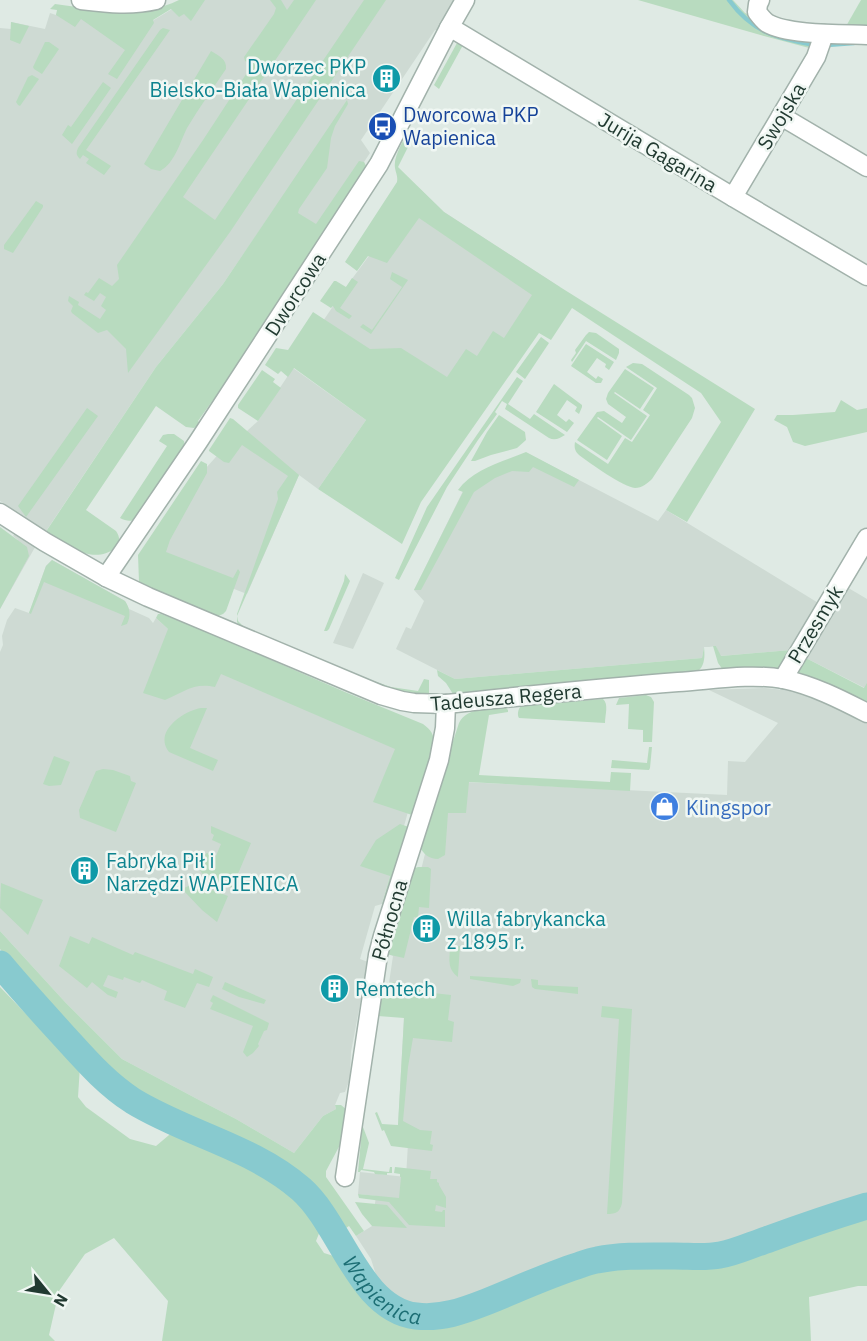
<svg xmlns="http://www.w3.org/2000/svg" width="867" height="1341" font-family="'IBM Plex Sans',sans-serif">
	<rect width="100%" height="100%" fill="#dfeae4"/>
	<!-- built -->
	<g fill="#cedad3">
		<polygon points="187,0 456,0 438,31 435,30 361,140 370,153 364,162 367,168 322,237 276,206 223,284 156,367 34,549 0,609 0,569 18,540 13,536 26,517 0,501 0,28 11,29 11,22 45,29 50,13 56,15 58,10 144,26"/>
		<polygon points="419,188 444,212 560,287 478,408 319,327 346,287"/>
		<polygon points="293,368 366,420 318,489 299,475 247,594 154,558 206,468 240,430 247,431 258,421"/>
		<polygon points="527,453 658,521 666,510 820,604 791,650 720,656 716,646 709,647 704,647 702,658 455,679 396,649 406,627 411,629 424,601 414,590 467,483"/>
		<polygon points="52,560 125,601 129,609 149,618 153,623 156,618 168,629 428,741 382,904 375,906 360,959 368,962 351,1052 350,1079 345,1092 340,1093 335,1105 336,1109 323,1116 294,1153 236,1119 201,1101 122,1059 65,1002 0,931 0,652 3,645 2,636 7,620 15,608 29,613 46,566"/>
		<polygon points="363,573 384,583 353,649 333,643"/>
		<polygon points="845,586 867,599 867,689 802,656"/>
		<polygon points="765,688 784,690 800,693 819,700 867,724 867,1199 822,1214 722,1251 704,1253 633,1251 593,1257 559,1267 469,1305 452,1310 432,1312 405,1308 394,1302 374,1286 376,1275 371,1259 356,1236 372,1226 376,1196 358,1194 360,1172 406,1177 409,1127 398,1125 404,1018 389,983 393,956 389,954 421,870 443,781 727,795 728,761 745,762 778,723 709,690"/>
	</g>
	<!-- green -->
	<g fill="#b8dbbf">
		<path d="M179,0h26l-14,21 -7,-7 -5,3 -8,-8 -18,11 1,3 -37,56 -9,-5 17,-24 -44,-31 -6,8 -19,-12 1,-5 -7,-1 5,-5 65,9c21,0 40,-4 59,-13z"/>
		<polygon points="270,0 281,0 287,10 294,0 316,0 183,197 215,220 364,0 386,0 230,232 128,373 126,349 107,330 98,333 72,313 71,311 73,306 68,301 69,296 79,302 78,305 100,319 106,310 101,306 106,297 100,293 94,301 84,295 86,292 88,293 99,278 112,286 119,279 117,265 203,140 252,65 245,61 244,57 274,14 276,8"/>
		<polygon points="638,0 733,0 745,13 814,40 813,49 764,36"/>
		<polygon points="861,0 867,0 867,31 845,28"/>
		<polygon points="11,22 29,26 20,44 10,40"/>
		<path d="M163,28l7,2 -84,120 25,16 -7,9 -18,-12 3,-4 -6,-4 -3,4c-4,-4 -4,-6 -2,-11l82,-118z"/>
		<polygon points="45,42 49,42 59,49 42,74 34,69 33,67"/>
		<polygon points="457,43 463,45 439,89 434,85"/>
		<path d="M211,51c8,5 16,8 15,18 -13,19 -27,39 -39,59 -7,14 -12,35 -27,43l-9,-2 -7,-5z"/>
		<polygon points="32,75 39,79 20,106 18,105 16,102 28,77"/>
		<polygon points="103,82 111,88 72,144 62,135 68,125 71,127"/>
		<path d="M347,100l1,4 -13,22 -4,12 -4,30 -28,41 -1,4 18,11 43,-63 5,1 3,6 -148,230 -6,2 -15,21 3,3 -7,4 -8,-1 -30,-21 -70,104 30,21c4,6 5,12 -1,17 -22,18 -50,-4 -70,-15l111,-166 67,-83z"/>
		<path d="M409,130l6,3 -17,34 46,45 116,75 195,122 -68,113 -21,-12 55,-88 -20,-29 -129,-85 -21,32 -12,-7 -118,169 -19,42 -84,-55 48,-69 -72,-52 -6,9 -7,-6 -3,3 -13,-9 11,-17 12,2 25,-38 57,37 31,-1 46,29 19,-28 11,7 16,-25 11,7 28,-43 -113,-77 -32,45 -19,-7 -11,15 -12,-9 52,-80c1,-6 -1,-8 -2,-14 -2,-12 9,-28 14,-38z"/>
		<polygon points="36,201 43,205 43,207 13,253 4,249 4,245"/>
		<polygon points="392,272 408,280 371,334 360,327 363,324 372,330 402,287 390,279"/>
		<polygon points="352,278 358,282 340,308 352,316 349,319 336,311 333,306 331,308 320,301 334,281 336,281 346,287"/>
		<polygon points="589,332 596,333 619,349 619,353 616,360 586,341 572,362 571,360 576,353 575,350 586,335"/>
		<polygon points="541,337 549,343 525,379 516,372"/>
		<polygon points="586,344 614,362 609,370 605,367 606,364 597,358 587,372 596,379 598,376 603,379 601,383 596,383 571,366"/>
		<path d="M633,363l9,1 47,31 3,3 3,10 -3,10 -40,61c-4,4 -10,9 -17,9 -12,-1 -45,-25 -56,-33 -4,-4 -5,-7 -4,-13l33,22 17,-26 7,4 18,-27 -7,-5 14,-22 -31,-21z"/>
		<polygon points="625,369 654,388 640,409 615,392 614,393 647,416 631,440 598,417 597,418 622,436 607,460 577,440 597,412 604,411 622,423 626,417 608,404 606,399 608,393"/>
		<polygon points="262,370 275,379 273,382 281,388 258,421 238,408 238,405"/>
		<path d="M517,377l6,4 -15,23 22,15 4,-5 31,21c-5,3 -10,6 -16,3l-44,-29 2,-5 -5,-3 -7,11 2,2 -19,26 -31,47 -48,93 -4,-2 32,-71z"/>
		<polygon points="554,384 582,405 582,407 579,414 575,411 577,407 567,400 557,415 566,422 569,419 574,423 567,432 536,412"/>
		<polygon points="841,400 857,410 867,408 867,432 805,446 793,442 787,427 774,420 777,415 793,415 835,412"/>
		<polygon points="87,408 98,416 26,517 18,506"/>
		<polygon points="499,415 525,432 526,440 517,448 491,455 475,461 471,461 487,432"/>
		<polygon points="230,418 233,419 299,475 237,616 238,621 243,626 240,627 237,622 237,614 278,499 277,492 288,476 242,445 229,463 224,462 209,451 209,450"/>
		<path d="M168,434h6l10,7 1,7 -48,71c-7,3 -11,2 -17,-1l47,-72 -8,-5 4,-6z"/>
		<path d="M526,452l53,28 -5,7 -41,-20 -4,5 -17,-1 -17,7 -21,14 -53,98h-7l49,-98 -5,-2c15,-21 44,-28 68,-38z"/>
		<polygon points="201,461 207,464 207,473 170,540 166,552 233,578 238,569 240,572 226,611 223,614 218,616 141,585 139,582 138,555"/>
		<polygon points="0,527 27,547 29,556 0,609"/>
		<path d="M52,560l73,41c5,7 6,15 2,23l-6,2 4,-10 -81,-34 -13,32 -2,-1 17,-47z"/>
		<polygon points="345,574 350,581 329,629 327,631 324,631 344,581"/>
		<path d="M158,614h3l34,13 150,65 78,32c22,16 2,25 7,43l-15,49 -42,-14 22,-53 -174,-75 -6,13c-21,-5 -31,5 -50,13l-22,-7 25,-64 -12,-11z"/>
		<polygon points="713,646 716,646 721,656 791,650 781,667 776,670 723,670 718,663"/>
		<path d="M704,647c1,10 1,21 -9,26l-242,21 -7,-11 -8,-7 -1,-6 18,9 247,-21z"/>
		<polygon points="802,656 864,688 867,683 867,705 800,675 796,672"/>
		<path d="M368,679l23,8 27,4 6,-12 5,1v15c-21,-1 -39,-6 -58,-12z"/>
		<polygon points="646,695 651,697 654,702 652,742 643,742 643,730 628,729 629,704 616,705 619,698"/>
		<path d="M603,699c6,5 2,16 2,24l-86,-5c-2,-3 -1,-9 2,-12z"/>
		<path d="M505,707l3,3v2l-19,3 -10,60 131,7 1,-10 20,1 -1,18 -161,-9 -3,31h-18l-3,42 -7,4c-9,0 -15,-5 -19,-14l40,-122c8,-16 31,-14 46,-16z"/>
		<path d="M201,708h6l-17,40 28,12 -5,11 -44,-19c-16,-20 14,-41 32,-44z"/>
		<polygon points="649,747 652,747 650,768 649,770 611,768 612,760 647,763"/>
		<polygon points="54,756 70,762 61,785 49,786 43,784"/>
		<polygon points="103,769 113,770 130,776 131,781 136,783 116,832 80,818 79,810 96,771"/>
		<polygon points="400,824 409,827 384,903 382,904 390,876 360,866 376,840"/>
		<path d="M211,826l40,17 -19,45 -28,-13c-7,-5 -4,-12 -2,-19l5,-3 9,3 5,-12 -9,-4 2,-5 -3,-2z"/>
		<polygon points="418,867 428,867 431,869 429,908 419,907 418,918 414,917 404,958 386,954 409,870"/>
		<polygon points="1,883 43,900 28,935 0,908"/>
		<polygon points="193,884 199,885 228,896 217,922 202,910 184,891 184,888"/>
		<polygon points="0,931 65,1002 122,1059 201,1101 236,1119 294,1153 323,1116 336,1109 335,1105 341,1105 347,1110 341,1143 326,1171 326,1177 364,1231 356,1236 349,1226 343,1230 308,1182 295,1172 161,1106 142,1100 127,1090 109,1075 90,1055 0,949"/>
		<polygon points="70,936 89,944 92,937 133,955 135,952 193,974 195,969 213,977 209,987 197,983 185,1008 164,1000 167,991 142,980 140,983 124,977 123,980 108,975 103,986 118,992 116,998 108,995 92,982 87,988 59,966"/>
		<path d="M460,946l-2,29v2c-10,-7 -9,-16 -8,-28z"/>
		<polygon points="470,976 521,979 520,983 513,986 470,979"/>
		<polygon points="531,979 538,980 538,985 578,987 578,994 535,989 532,987"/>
		<polygon points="225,982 266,1000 264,1004 239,997 222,989"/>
		<polygon points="391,982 404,984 403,989 397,989 396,998 410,999 411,990 406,990 406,984 433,987 433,993 451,995 448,1020 454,1022 452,1042 413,1038 408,1067 403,1121 420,1130 432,1131 430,1144 433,1145 432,1151 391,1146 384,1130 382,1131 375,1113 377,1112 382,1124 398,1125 404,1018 378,1016 380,987"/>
		<polygon points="0,987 29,1017 53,1034 80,1066 78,1097 86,1107 130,1139 156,1146 175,1130 221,1153 248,1162 278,1179 295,1194 317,1221 320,1231 316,1241 324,1253 340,1258 374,1302 391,1315 411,1322 429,1324 456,1319 560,1276 596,1264 640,1260 707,1262 725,1258 824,1223 867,1211 867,1286 858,1286 809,1297 811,1341 162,1341 168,1301 114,1238 85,1254 59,1291 49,1335 55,1341 0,1341"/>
		<polygon points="213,995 269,1023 267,1030 264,1031 258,1044 259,1046 253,1053 247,1057 243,1052 253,1026 210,1009 213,1003 210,1001"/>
		<path d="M602,1006l30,3 -10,194c-2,9 -6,11 -15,11l12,-195 -18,-2z"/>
		<polygon points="363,1127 369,1143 363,1169 389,1172 390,1167 392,1167 392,1173 387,1173 387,1175 375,1174 374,1172 361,1170 360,1172 358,1172 362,1129"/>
		<polygon points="395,1167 431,1171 430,1179 437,1179 437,1182 439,1183 439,1185 446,1197 446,1208 436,1205 435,1211 442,1212 443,1210 445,1210 445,1227 409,1225 389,1202 359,1198 358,1194 399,1198 401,1177 400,1177 400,1174 394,1173"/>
		<polygon points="355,1202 387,1205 407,1228 372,1226 362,1214"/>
	</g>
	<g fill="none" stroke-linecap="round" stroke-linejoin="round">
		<!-- stream -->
		<g stroke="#88cacf" stroke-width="4.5">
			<path d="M729,0c24,33 48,38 85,45"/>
			<polyline points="827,45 854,43"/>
		</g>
		<!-- river -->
		<path stroke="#88cacf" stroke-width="27" id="s1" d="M0,964c20,24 41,47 62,70 22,24 43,49 71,67 54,33 120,46 168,88 40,35 58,120 115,127 25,3 47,-5 70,-14 30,-12 60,-26 91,-36 6,-2 13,-5 20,-6 25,-5 51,-4 77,-4 16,0 31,2 46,-1 17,-3 33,-11 49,-16 33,-12 65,-23 98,-33"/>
		<defs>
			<g id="minor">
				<path d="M81,0c26,3 50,6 75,0"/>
				<path d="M760,0l-2,4 -1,8c3,4 6,8 10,11 20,12 75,11 100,12"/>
				<polyline points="449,28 458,32 733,197 867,276"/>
				<polyline points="781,116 867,167"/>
				<polyline points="733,197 816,57 824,34"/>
				<path d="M0,513l45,29 61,35 42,20 233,98 21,6 12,2 32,1c77,-8 154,-16 232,-22 33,-2 72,-9 105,-3 29,6 57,20 84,34"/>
				<polyline points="106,577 198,442 379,164 449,28 465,0"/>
				<polyline points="783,679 867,538"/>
				<polyline points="345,1177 378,955 383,936 439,760 445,728 446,704"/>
			</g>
		</defs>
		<!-- minor casing -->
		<use href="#minor" stroke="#a2b2ab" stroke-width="21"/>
		<!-- minor -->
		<use href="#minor" stroke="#fff" stroke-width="18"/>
	</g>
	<!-- icons -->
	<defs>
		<symbol id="building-disc" viewBox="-11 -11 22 22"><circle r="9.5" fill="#0f9aa8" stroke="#f0f7f3"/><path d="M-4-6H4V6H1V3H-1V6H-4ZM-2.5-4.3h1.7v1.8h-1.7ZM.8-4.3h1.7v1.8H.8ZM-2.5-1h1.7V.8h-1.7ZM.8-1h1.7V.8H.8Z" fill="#fff"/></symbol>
		<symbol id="bus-disc" viewBox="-11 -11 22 22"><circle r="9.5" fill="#1a4fb4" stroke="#f0f7f3"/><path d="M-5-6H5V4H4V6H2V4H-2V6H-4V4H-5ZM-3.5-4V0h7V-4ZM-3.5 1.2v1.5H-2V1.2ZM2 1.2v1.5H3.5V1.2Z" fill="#fff"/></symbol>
		<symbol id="shop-disc" viewBox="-11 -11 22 22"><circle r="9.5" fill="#3f7fe0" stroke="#f0f7f3"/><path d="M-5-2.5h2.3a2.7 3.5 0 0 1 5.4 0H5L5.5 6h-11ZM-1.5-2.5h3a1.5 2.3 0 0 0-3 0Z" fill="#fff"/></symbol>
	</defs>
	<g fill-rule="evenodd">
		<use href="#building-disc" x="370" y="62" width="33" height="33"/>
		<use href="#bus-disc" x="366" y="110" width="33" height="33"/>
		<use href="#shop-disc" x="648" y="790" width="33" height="33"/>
		<use href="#building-disc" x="68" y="854" width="33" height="33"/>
		<use href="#building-disc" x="410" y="912" width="33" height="33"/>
		<use href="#building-disc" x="318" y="972" width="33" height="33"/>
	</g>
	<g text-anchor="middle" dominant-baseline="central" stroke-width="5" stroke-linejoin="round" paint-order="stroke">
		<!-- culture labels -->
		<g font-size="20" fill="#0d838f" stroke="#f0f7f3" text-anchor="start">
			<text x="366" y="66" text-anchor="end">Dworzec PKP<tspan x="366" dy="23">Bielsko-Biała Wapienica</tspan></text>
			<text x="106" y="860">Fabryka Pił i<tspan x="106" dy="23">Narzędzi WAPIENICA</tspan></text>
			<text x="447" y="918">Willa fabrykancka<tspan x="447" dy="23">z 1895 r.</tspan></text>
			<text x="355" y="988">Remtech</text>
		</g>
		<!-- transit labels -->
		<g font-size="20" fill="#164399" stroke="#f0f7f3" text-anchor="start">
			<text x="403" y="114">Dworcowa PKP<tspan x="403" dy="23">Wapienica</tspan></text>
		</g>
		<!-- street labels -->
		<g font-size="20" fill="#213a31" stroke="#f0f7f3">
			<text transform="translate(781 116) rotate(-59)">Swojska</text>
			<text transform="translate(658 152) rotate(31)">Jurija Gagarina</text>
			<text transform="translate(295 294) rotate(-57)">Dworcowa</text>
			<text transform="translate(815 624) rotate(-59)">Przesmyk</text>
			<text transform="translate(506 697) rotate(-5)">Tadeusza Regera</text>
			<text transform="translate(389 920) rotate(-74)">Północna</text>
		</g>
		<!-- shop labels -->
		<g font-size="20" fill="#366cbe" stroke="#f0f7f3" text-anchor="start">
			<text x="686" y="807">Klingspor</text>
		</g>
		<!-- water labels -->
		<g font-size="21" font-style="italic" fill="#1c6e74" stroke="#f0f7f3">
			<text stroke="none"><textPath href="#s1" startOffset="514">Wapienica</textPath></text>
		</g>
	</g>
	<!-- north arrow -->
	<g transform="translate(48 1293) rotate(120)" stroke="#f0f7f3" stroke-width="4.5" paint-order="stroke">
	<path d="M0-4.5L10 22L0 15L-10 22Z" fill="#213a31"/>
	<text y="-9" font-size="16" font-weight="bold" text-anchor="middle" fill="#213a31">N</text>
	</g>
</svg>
